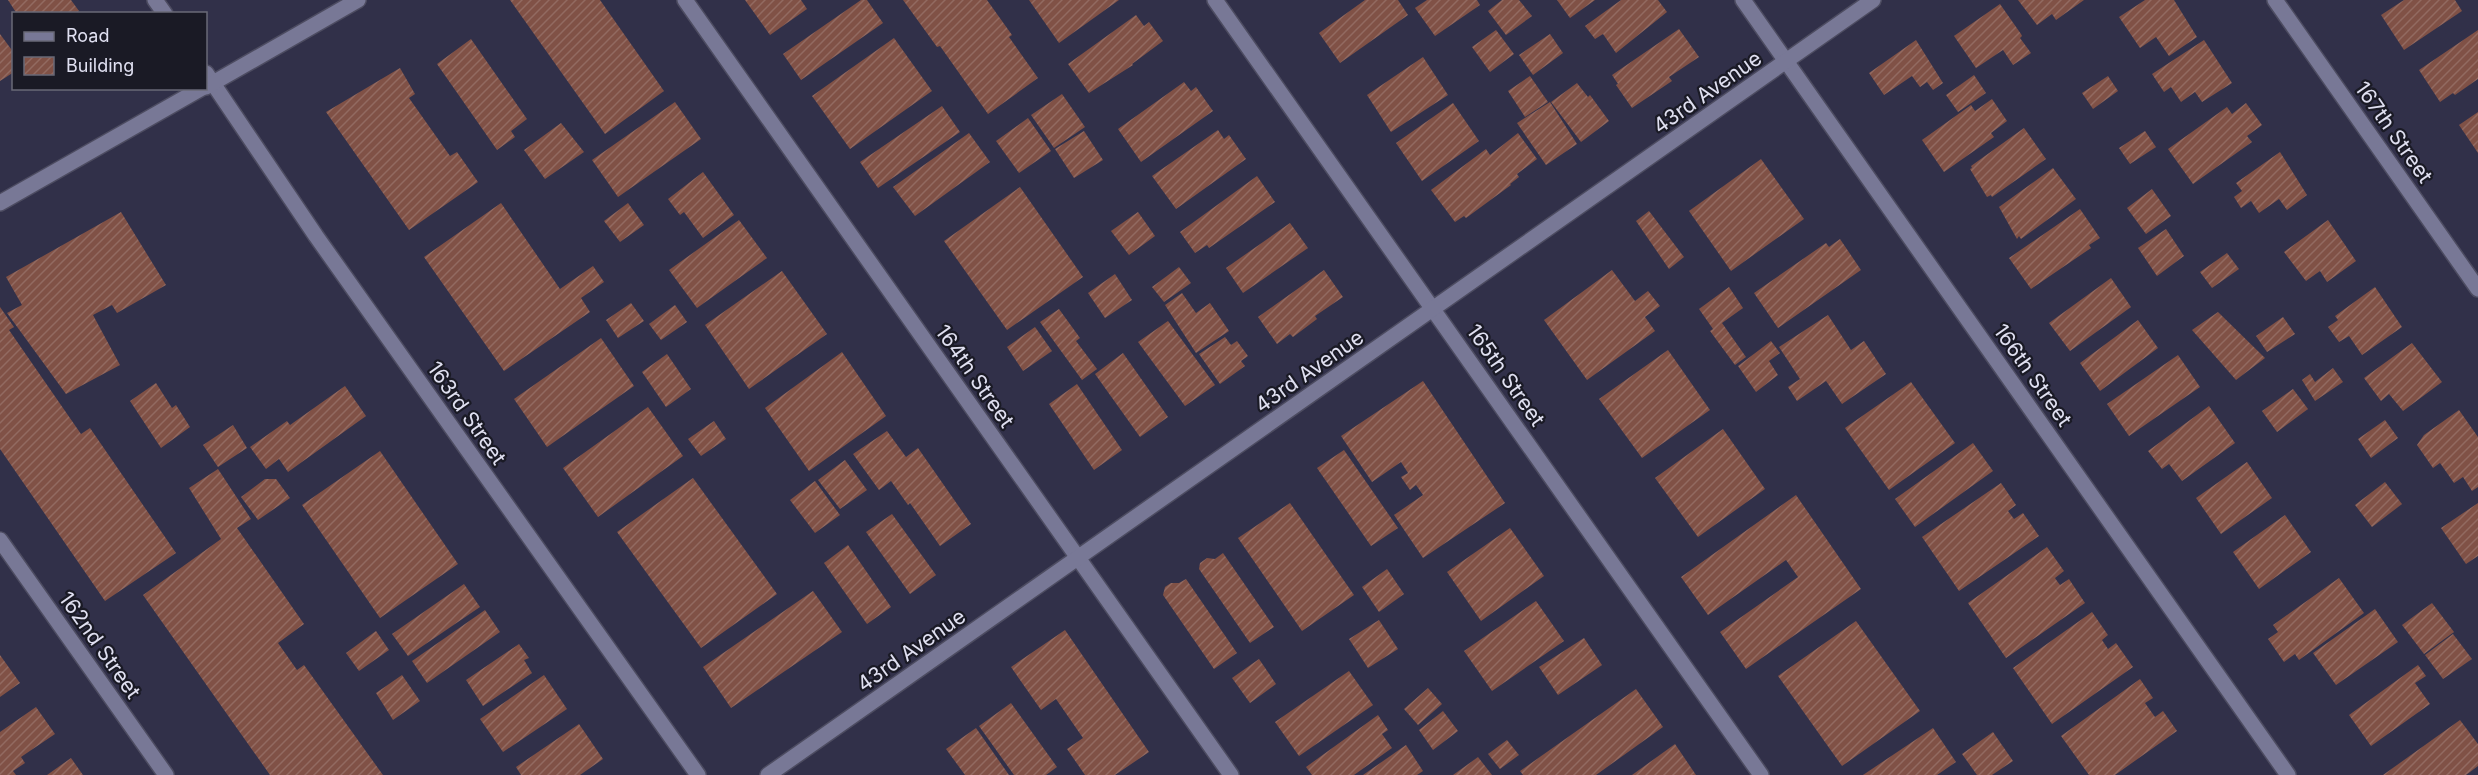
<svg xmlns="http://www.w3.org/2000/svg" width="2478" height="775" font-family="Inter,sans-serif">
	<defs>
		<pattern id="building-hatch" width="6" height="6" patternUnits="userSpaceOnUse" patternTransform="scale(1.5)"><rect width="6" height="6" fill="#805146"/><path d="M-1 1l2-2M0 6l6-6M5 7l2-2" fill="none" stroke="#926a61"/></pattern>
	</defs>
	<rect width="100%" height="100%" fill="#313049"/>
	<!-- building -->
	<g fill="url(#building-hatch)">
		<polygon points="8,0 71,0 79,11 75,14 17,14"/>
		<polygon points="510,0 600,0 664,91 605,134"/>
		<polygon points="745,0 801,0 807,9 770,35"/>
		<polygon points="861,0 867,0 883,23 801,80 783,54"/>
		<polygon points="903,0 987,0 1012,35 1009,37 1038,78 988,114 940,46 937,47"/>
		<polygon points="1029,0 1119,0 1059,43"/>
		<polygon points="1365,0 1398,0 1408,15 1340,63 1319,33"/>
		<polygon points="1427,0 1477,0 1480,5 1435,36 1415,8"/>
		<polygon points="1502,0 1519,0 1532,16 1506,35 1488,11"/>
		<polygon points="1557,0 1595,0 1570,18"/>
		<polygon points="1621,0 1658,0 1667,12 1616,53 1603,34 1595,39 1585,26"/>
		<polygon points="2018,0 2084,0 2056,20 2052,14 2037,25"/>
		<polygon points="2145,0 2174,0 2197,37 2169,56 2156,37 2140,48 2119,17"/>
		<polygon points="2404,0 2455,0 2462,11 2404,50 2381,15"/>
		<polygon points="2000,4 2021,34 2022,36 2020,38 2031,53 2013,65 2003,50 1976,68 1954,36"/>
		<polygon points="1136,15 1144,26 1149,22 1163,41 1132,64 1133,65 1089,93 1068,64"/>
		<polygon points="1679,29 1699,57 1669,77 1672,81 1632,108 1616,85 1618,84 1612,75"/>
		<polygon points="1496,30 1514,54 1490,72 1472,47"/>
		<polygon points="2478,30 2478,79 2455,95 2453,93 2440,102 2419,70"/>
		<polygon points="0,34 14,53 14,72 0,81"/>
		<polygon points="1550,34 1563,53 1533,75 1519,55"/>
		<polygon points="894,38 932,91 850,149 812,96"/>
		<polygon points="471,39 527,119 511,131 515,137 497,150 437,64"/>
		<polygon points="1916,40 1943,83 1933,90 1927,82 1920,87 1912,76 1884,95 1869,73"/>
		<polygon points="2204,40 2232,83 2202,102 2195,92 2181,102 2171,87 2164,92 2152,74"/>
		<polygon points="1423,57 1448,95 1391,132 1367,95"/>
		<polygon points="400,68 415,94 409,98 450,156 457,152 478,182 409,230 326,112"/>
		<polygon points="1974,75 1986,93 1958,112 1946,95"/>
		<polygon points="1530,76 1548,102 1525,117 1508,91"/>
		<polygon points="2108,76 2118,91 2093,109 2082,93"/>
		<polygon points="1184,82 1191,91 1196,87 1213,111 1141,162 1118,129"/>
		<polygon points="1577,83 1588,97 1590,95 1609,121 1581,142 1551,102"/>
		<polygon points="1062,94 1085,127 1054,148 1031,115"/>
		<polygon points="1992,99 2007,121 1991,133 1994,137 1944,172 1922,140 1971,105 1975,111"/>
		<polygon points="675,102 701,139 618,197 592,160"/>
		<polygon points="1550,102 1577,144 1546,165 1517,123"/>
		<polygon points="1453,103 1479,141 1422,181 1396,143"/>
		<polygon points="2246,103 2262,125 2247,136 2252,142 2193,184 2168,149 2227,107 2232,114"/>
		<polygon points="942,106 960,132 878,188 860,162"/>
		<polygon points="2478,112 2478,153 2459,125"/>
		<polygon points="1028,118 1051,151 1019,173 996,141"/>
		<polygon points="561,123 584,152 545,179 524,150"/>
		<polygon points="2024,128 2046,159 1992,197 1991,195 1987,197 1970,169 1972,168 1971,166"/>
		<polygon points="1218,130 1224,139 1229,135 1246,159 1176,209 1152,176"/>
		<polygon points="1084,131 1103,160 1074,178 1055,149"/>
		<polygon points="2145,131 2156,147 2130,164 2119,148"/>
		<polygon points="969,133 990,162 915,216 893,187"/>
		<polygon points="1518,133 1537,159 1517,174 1519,177 1510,184 1511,185 1466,218 1464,216 1455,222 1431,190 1486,149 1490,155"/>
		<polygon points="2280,152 2307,195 2287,210 2279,199 2259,213 2251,201 2241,208 2234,197 2242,191 2236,183"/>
		<polygon points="1761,159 1804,219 1731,271 1689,211"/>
		<polygon points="2053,168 2076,199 2021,239 2019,236 2017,239 1999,207"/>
		<polygon points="703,172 734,215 703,238 684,212 680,215 668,199"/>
		<polygon points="1257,176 1275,202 1209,248 1207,245 1195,253 1180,232"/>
		<polygon points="1020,187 1083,277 1007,330 944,241"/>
		<polygon points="2152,189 2171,216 2146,234 2127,208"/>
		<polygon points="501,203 560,289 593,266 604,282 581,298 590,312 504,371 424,257"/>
		<polygon points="628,203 644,225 620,242 604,221"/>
		<polygon points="2080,209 2100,238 2089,245 2091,248 2031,289 2009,258"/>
		<polygon points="1649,211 1684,257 1669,269 1636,221"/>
		<polygon points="121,212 166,285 117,313 112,305 93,315 120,365 66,394 7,313 22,305 6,277"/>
		<polygon points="1138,212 1155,236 1129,255 1111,231"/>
		<polygon points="739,220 767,258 697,308 669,270"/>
		<polygon points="2328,220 2356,261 2327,282 2320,271 2306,281 2284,252"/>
		<polygon points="1290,223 1308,248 1243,293 1226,268"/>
		<polygon points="2166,229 2184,256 2157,276 2138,248"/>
		<polygon points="1840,239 1861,270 1778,328 1754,293 1826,243 1829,247"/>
		<polygon points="2227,253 2239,269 2212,288 2200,272"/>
		<polygon points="1179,267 1191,283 1164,302 1152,287"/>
		<polygon points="1324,270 1343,297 1315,316 1317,319 1293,337 1290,334 1277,344 1258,317"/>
		<polygon points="1612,270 1635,301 1648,291 1660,306 1645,317 1655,331 1587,380 1544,320"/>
		<polygon points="782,271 827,334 749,389 705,325"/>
		<polygon points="1115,274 1132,300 1105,318 1088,293"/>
		<polygon points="2111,278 2131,307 2070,351 2049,323"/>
		<polygon points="1729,287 1743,308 1722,323 1746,357 1735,365 1710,331 1713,329 1699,309"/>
		<polygon points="2375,287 2402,327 2362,355 2349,336 2339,342 2328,327 2338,320 2335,316"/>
		<polygon points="1182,293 1196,313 1210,303 1229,331 1196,353 1165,305"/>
		<polygon points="631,303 644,321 618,338 606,320"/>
		<polygon points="675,305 687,322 661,340 649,324"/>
		<polygon points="0,307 14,327 9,330 81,434 90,428 176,553 105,601 0,449"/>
		<polygon points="1059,309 1080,338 1076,341 1097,369 1082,380 1040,322"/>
		<polygon points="2218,312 2265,358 2236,380 2192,330"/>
		<polygon points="1828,315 1851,350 1864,341 1886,374 1842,404 1826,381 1797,401 1788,387 1800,379 1779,347"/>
		<polygon points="2283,317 2295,334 2267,352 2256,336"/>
		<polygon points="2138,320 2158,348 2100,391 2080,363"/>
		<polygon points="1168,321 1215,385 1185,406 1138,342"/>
		<polygon points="1035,327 1052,351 1023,371 1007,347"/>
		<polygon points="1225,337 1231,345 1237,341 1248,356 1241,361 1245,366 1220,384 1199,354"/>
		<polygon points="601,338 634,386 547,447 514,399"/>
		<polygon points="1771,341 1780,353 1769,361 1778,375 1756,392 1738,366"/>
		<polygon points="2412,343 2442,382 2403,411 2389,394 2381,401 2364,378"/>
		<polygon points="1668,350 1710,410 1642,458 1599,399"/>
		<polygon points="842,352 886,416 809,471 765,408"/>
		<polygon points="1123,353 1168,417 1140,437 1095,374"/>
		<polygon points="667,354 691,389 666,407 642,372"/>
		<polygon points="2178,355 2200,387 2129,436 2107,404"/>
		<polygon points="2333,368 2343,382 2315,401 2302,380 2310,374 2315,382"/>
		<polygon points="1423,381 1505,503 1423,558 1394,515 1423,495 1416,485 1410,490 1401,477 1408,473 1401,462 1372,482 1341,436"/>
		<polygon points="1911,382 1955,443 1889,490 1845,428"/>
		<polygon points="156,383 172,408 176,405 190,427 161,448 130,401"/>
		<polygon points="1077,384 1122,450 1094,470 1049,404"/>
		<polygon points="345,386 366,416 288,472 279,459 266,469 250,447 287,421 290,425"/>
		<polygon points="2293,389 2308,409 2277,432 2262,411"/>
		<polygon points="2209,406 2235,443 2182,481 2169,464 2162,469 2148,451"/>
		<polygon points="648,407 683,456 598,517 563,468"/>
		<polygon points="2459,410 2478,437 2478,487 2472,491 2463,477 2454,483 2440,463 2433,468 2417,445 2424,435"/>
		<polygon points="2385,420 2398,438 2371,458 2358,439"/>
		<polygon points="714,421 726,439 701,456 688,439"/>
		<polygon points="233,425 247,448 218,467 203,445"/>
		<polygon points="1723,429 1765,489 1698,537 1655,478"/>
		<polygon points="887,431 906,457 918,448 971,524 940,546 910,503 908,505 891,481 879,490 853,454"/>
		<polygon points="1973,443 1993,471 1915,527 1895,499"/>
		<polygon points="1344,450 1398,528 1371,546 1317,468"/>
		<polygon points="380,451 458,564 380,618 302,505"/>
		<polygon points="845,460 867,490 840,509 818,480"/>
		<polygon points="2247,462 2272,498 2221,534 2196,498"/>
		<polygon points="218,469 251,519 237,528 304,624 278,643 297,670 304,665 383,775 270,775 143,595 221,539 189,488"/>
		<polygon points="693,478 777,594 701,648 617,532"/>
		<polygon points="265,479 276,479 290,498 258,520 241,497"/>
		<polygon points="815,481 840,515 815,533 790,500"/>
		<polygon points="2385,482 2402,504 2372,527 2355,505"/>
		<polygon points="2001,483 2016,505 2008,511 2014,519 2023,513 2039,536 1959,591 1922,537"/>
		<polygon points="1796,495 1861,589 1746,669 1720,632 1798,577 1786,560 1708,615 1681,577"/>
		<polygon points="1290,503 1354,595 1302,631 1238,538"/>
		<polygon points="2478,503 2478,556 2466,564 2441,528"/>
		<polygon points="892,514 936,575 910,594 866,532"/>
		<polygon points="2285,515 2311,552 2259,589 2233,552"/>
		<polygon points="1510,528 1544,576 1481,621 1447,572"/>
		<polygon points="848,545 891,607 867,624 824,563"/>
		<polygon points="2047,547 2064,571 2055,578 2057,581 2060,585 2069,579 2085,603 2006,658 1968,603"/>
		<polygon points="1223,553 1274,627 1250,643 1199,569 1200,563 1207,558 1215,559"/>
		<polygon points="1387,569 1404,594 1379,612 1362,587"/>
		<polygon points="2339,578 2364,613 2299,660 2295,654 2284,662 2268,639 2278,632 2273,625"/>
		<polygon points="1186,579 1237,653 1214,669 1163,595 1165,587 1171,583 1179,583"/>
		<polygon points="464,584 480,607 408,656 392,634"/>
		<polygon points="813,591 842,632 731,708 703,667"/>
		<polygon points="1536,601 1564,641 1492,691 1464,651"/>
		<polygon points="2432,603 2454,632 2424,654 2402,625"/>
		<polygon points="2375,609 2398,642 2336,685 2313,653"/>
		<polygon points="485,610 500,632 427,683 412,661"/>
		<polygon points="2092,612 2108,635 2102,640 2108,649 2116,643 2133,667 2052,724 2013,668"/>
		<polygon points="1379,620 1398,649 1368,668 1349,639"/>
		<polygon points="1856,621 1920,711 1842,766 1778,676"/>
		<polygon points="1065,630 1149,752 1115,775 1085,775 1067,749 1083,738 1056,699 1041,710 1011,667"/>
		<polygon points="376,631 389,650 359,671 346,653"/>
		<polygon points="2453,634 2472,659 2443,679 2425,655"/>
		<polygon points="1584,638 1602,665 1558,695 1539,667"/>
		<polygon points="519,644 529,658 524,660 532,673 483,706 466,680"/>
		<polygon points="0,655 20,683 0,697"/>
		<polygon points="1259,659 1276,684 1250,703 1232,678"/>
		<polygon points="2418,665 2426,676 2415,683 2430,704 2371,746 2349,715"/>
		<polygon points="1349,671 1373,705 1299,756 1275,722"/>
		<polygon points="402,675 420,701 393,720 376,693"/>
		<polygon points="544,675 567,709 503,752 480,719"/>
		<polygon points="2140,679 2153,698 2145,703 2155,717 2163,711 2177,731 2115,775 2089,775 2061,736"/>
		<polygon points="1428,688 1442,704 1418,725 1404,709"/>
		<polygon points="1636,689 1663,727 1596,775 1523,775 1520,771"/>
		<polygon points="1011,703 1057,767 1046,775 1014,775 979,726"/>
		<polygon points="36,707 55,734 21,757 25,763 13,771 16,775 0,775 0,732"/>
		<polygon points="1443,711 1458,731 1433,750 1419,730"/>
		<polygon points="1378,715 1388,730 1382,734 1392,748 1354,775 1312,775 1306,767"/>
		<polygon points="2460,720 2478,744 2478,766 2466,775 2383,775"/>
		<polygon points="579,724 603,759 580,775 521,775 516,767"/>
		<polygon points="976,728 1009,775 965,775 946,749"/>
		<polygon points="1933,728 1956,762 1937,775 1863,775"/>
		<polygon points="1993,732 2013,761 1992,775 1977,775 1962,754"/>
		<polygon points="1507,740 1519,755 1500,769 1488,754"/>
		<polygon points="1675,744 1696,775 1632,775"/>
		<polygon points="1406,745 1423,771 1417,775 1363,775"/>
		<polygon points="1478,757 1492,775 1453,775"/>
		<polygon points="71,758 83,775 47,775"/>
	</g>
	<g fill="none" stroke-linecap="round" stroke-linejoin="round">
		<defs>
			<g id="street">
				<polyline points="155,0 165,14"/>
				<polyline points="685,0 1231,775"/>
				<polyline points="1215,0 1761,775"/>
				<polyline points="1743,0 2288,775"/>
				<polyline points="2275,0 2478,289"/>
				<polyline points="206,73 316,236 698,775"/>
				<polyline points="0,540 166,775"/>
				<polyline points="768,775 1873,0"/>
			</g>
			<g id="secondary">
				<polyline points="206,87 358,0"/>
				<polyline points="0,203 202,88"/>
			</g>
		</defs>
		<!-- street casing -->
		<use href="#street" stroke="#4d4c61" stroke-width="18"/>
		<!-- secondary casing -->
		<use href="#secondary" stroke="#4d4c61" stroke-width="18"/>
		<!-- street -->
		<use href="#street" stroke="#787896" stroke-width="15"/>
		<!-- secondary -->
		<use href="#secondary" stroke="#787896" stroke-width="15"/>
	</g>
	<g text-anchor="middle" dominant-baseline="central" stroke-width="4.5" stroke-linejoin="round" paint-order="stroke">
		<!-- street labels -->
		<g font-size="21" fill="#e0e0f1" stroke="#1a1a25">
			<text transform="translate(1707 92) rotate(-35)">43rd Avenue</text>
			<text transform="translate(2394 132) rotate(55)">167th Street</text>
			<text transform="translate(1309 371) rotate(-35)">43rd Avenue</text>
			<text transform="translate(1506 375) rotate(55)">165th Street</text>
			<text transform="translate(2033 375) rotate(55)">166th Street</text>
			<text transform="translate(975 376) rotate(55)">164th Street</text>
			<text transform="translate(467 413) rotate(55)">163rd Street</text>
			<text transform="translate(100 645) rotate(55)">162nd Street</text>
			<text transform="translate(911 650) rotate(-35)">43rd Avenue</text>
		</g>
	</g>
	<!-- legend -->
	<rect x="12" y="12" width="195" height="78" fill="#1a1a25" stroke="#696977" stroke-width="1.5"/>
	<rect x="24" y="32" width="30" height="9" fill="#787896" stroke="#696977" stroke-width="1.5"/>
	<text x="66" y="42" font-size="18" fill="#e0e0f1">Road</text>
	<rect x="24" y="57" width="30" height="18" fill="url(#building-hatch)" stroke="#696977" stroke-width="1.5"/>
	<text x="66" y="72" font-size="18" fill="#e0e0f1">Building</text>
</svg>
